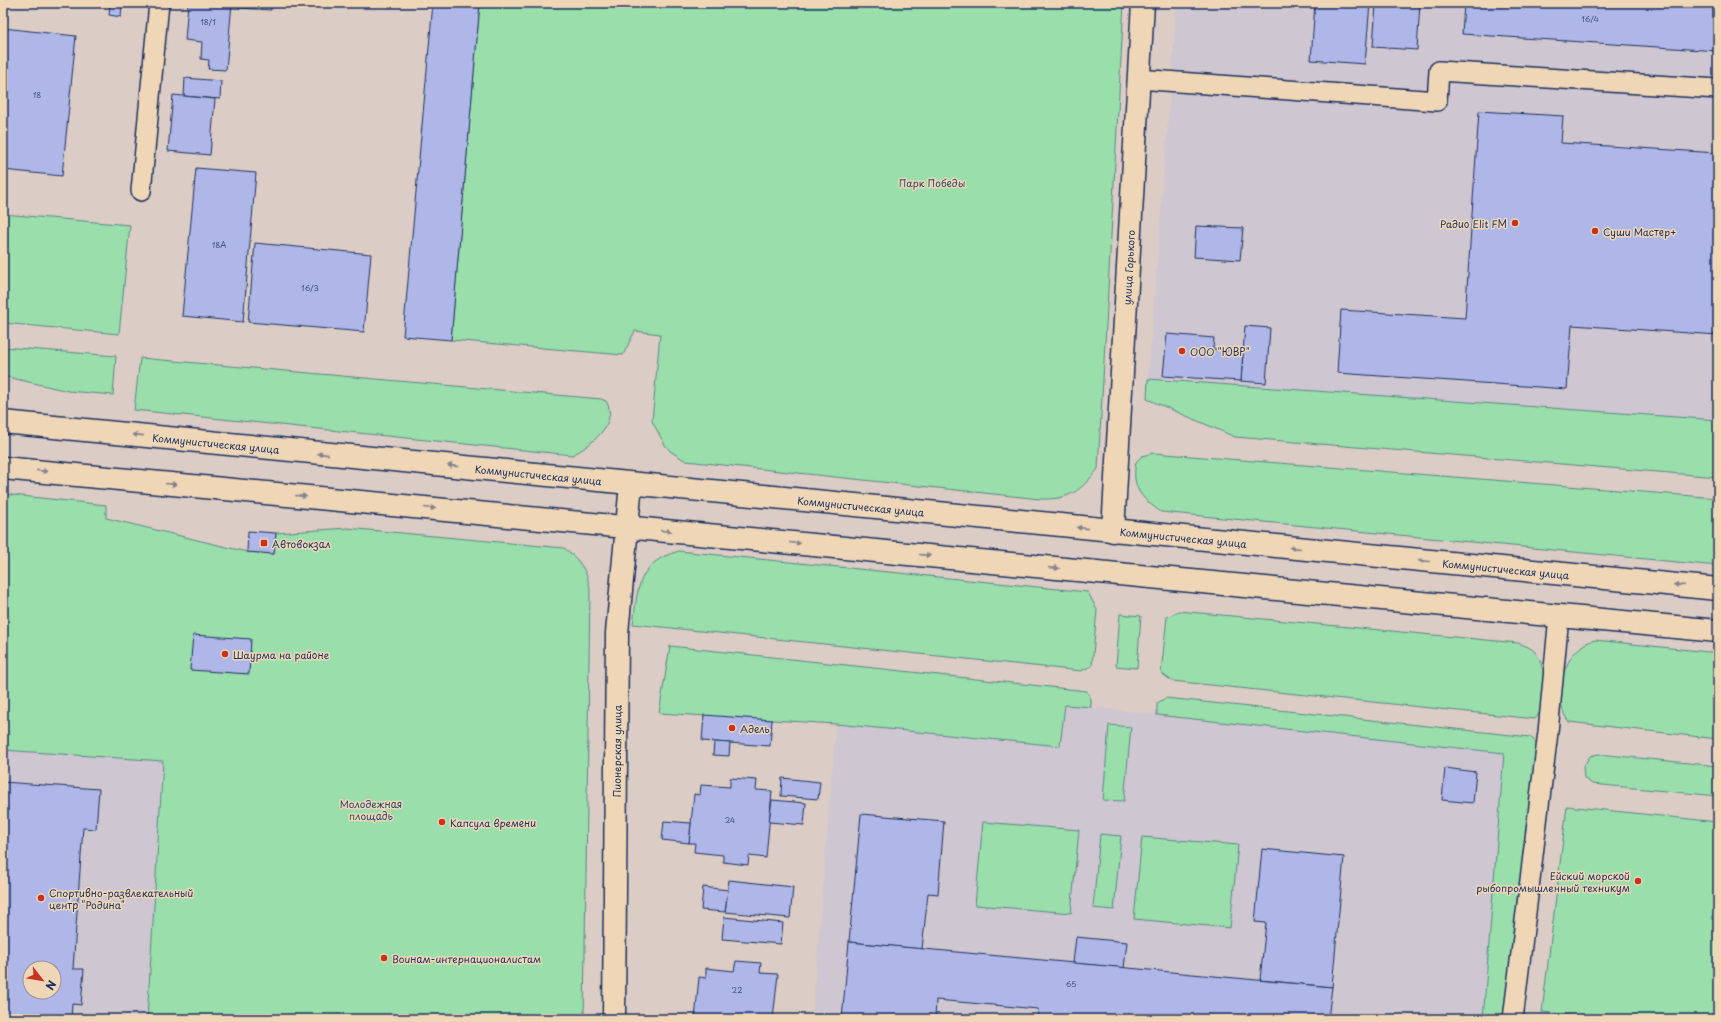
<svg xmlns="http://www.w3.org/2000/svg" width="1721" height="1022" font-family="'Playpen Sans',sans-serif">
	<rect width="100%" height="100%" fill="#dbcdc5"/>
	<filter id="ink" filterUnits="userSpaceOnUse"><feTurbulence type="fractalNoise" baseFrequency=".025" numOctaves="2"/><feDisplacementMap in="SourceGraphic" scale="8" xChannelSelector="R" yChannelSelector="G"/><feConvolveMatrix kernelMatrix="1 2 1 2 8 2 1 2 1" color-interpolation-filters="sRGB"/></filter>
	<g filter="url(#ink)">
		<!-- built -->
		<g fill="#cec6d0" fill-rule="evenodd">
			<polygon points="1177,3 1718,3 1718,420 1148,379"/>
			<polygon points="1065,704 1504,753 1483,1019 812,1019 836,724 1060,746"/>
			<path d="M3,750l160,10 -16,259h-144zM30,968h24v24h-24z"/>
		</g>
		<!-- green -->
		<g fill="#99deab" stroke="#5a8684">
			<path d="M480,3h644l-26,466c-18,22 -28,31 -58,30l-354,-38 -16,-10 -5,-6 -13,-24 8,-87 -25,-3 -12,24 -172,-15z"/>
			<polygon points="3,214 130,225 119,334 3,323"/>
			<polygon points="3,347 116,356 113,395 68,391 3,376"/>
			<path d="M140,358l461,41 5,2c14,22 -17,46 -34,54l-438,-45z"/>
			<polygon points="1148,379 1718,420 1718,477 1235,437 1147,399"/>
			<path d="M1153,453l565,45v68l-557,-54c-20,-14 -30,-24 -25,-50l6,-6z"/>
			<path d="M3,494l103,11v13l141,34 27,2 2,-21 71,-5 217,20c15,11 23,22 26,41l-6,430h-437l16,-258 -160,-11z"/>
			<path d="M679,551l409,41 9,18 -5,56 -11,5 -448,-47c5,-37 4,-61 46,-73z"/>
			<path d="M1179,611l339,32c6,2 12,4 17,9 12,13 13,54 0,67l-363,-38 -11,-8 6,-56z"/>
			<polygon points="1120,614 1141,616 1137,668 1116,666"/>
			<path d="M1595,640l123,13v86l-149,-17c-19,-23 -5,-76 26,-82z"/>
			<polygon points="670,646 1087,691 1091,699 1091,707 1065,705 1060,746 836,724 659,713"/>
			<polygon points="1166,698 1530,737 1534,740 1539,747 1506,1019 1483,1019 1504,753 1157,715 1157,703"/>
			<polygon points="1109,725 1131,727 1124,801 1103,800"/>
			<polygon points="1598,754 1718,766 1718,796 1592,784 1584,778 1583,767 1590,756"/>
			<polygon points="1567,806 1718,822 1718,1019 1607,1019 1542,1012"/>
			<polygon points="983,822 1079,830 1071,913 975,905"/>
			<polygon points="1100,834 1121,836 1114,910 1093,908"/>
			<polygon points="1142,837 1238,845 1230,928 1134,919"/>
		</g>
		<!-- building -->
		<g fill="#afb7e8" stroke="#1b2f5e" fill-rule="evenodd">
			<polygon points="110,3 122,3 121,17 109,15"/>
			<polygon points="188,3 232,3 226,70 208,69 209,60 201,59 202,42 185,40"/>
			<polygon points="240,3 271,3 271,10 239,8"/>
			<polygon points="433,3 480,3 451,340 403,336"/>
			<polygon points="1315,3 1370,3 1365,64 1311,60"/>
			<polygon points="1376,3 1420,3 1417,50 1373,47"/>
			<polygon points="1464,3 1718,3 1718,51 1462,34"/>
			<polygon points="3,28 76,36 62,176 3,170"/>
			<polygon points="185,78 221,81 220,99 184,96"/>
			<polygon points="173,95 215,99 210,155 168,151"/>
			<polygon points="1479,111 1563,116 1561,143 1718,153 1718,335 1572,325 1567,389 1337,373 1341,310 1465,318"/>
			<polygon points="196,168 256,173 243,322 182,316"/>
			<polygon points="1196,226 1243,228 1240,260 1194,257"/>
			<polygon points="255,243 371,254 364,332 248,322"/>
			<polygon points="1245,326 1270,328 1266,383 1241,381"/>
			<polygon points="1167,334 1214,338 1213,349 1243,351 1241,381 1163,376"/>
			<polygon points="248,531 276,533 274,554 247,552"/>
			<polygon points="193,635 251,639 249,674 190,670"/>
			<polygon points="704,715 772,720 770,746 702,741"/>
			<polygon points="714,742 730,743 729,756 713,755"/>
			<polygon points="1445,768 1476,772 1473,803 1442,800"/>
			<polygon points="730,778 757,780 756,790 772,791 766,858 749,856 748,865 723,862 723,855 694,852 695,843 689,843 694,794 700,795 701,785 730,787"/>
			<polygon points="782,778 820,782 818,799 781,796"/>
			<path d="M3,782l96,7 -3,40 -13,-1 -10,141h11l-3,36 -9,-1 -1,15h-68zM30,968h24v24h-24z"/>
			<polygon points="772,800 806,803 804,825 769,822"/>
			<polygon points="861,814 944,821 938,894 928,893 922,949 849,942"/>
			<polygon points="664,821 691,823 689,843 662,840"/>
			<polygon points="1262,849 1344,857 1332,987 1260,980 1266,923 1255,922"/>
			<polygon points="729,880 793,887 790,918 725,912"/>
			<polygon points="703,887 728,890 725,912 701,910"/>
			<polygon points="724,917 783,923 781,944 722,939"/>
			<polygon points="1076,937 1127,942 1124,968 1073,963"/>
			<polygon points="849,942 1332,987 1328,1019 1146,1019 1120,1016 1120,1019 1037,1019 1038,1009 936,1000 935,1019 842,1019"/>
			<polygon points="736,961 761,963 760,973 778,974 773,1019 695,1019 699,977 706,978 706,968 734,971"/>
		</g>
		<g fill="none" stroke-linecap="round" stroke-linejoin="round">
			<defs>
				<g id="lane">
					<polyline points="1138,79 1437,101 1439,71 1718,89"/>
					<polyline points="141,191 159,3"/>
					<polyline points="1513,1019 1548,732 1559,616"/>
				</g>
				<g id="street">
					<path id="s1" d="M1113,531l30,-528"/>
					<path id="s2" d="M614,1019l3,-386 14,-149"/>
				</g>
				<g id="primary">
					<path id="s3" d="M3,422l1715,167"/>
					<polyline points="3,468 1718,631"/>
				</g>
			</defs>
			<!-- lane casing -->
			<use href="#lane" stroke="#1b2f5e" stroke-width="22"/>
			<!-- street casing -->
			<use href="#street" stroke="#1b2f5e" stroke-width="25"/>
			<!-- primary casing -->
			<use href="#primary" stroke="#1b2f5e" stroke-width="25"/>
			<!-- lane -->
			<use href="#lane" stroke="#eed6b6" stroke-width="19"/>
			<!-- street -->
			<use href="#street" stroke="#eed6b6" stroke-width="22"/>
			<!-- primary -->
			<use href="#primary" stroke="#eed6b6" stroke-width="22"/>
		</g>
		<!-- one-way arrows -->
		<defs><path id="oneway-solid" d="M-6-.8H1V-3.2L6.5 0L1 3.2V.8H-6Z"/></defs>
		<g fill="#84828a">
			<use href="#oneway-solid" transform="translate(138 435) rotate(-174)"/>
			<use href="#oneway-solid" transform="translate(323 454) rotate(-174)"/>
			<use href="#oneway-solid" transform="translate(453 466) rotate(-174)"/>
			<use href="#oneway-solid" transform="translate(42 471) rotate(6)"/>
			<use href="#oneway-solid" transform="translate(171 484) rotate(5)"/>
			<use href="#oneway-solid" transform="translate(301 496) rotate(5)"/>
			<use href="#oneway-solid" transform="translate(430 508) rotate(5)"/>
			<use href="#oneway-solid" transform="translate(1082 528) rotate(-174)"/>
			<use href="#oneway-solid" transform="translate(666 531) rotate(5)"/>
			<use href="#oneway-solid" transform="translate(795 543) rotate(5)"/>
			<use href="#oneway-solid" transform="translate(1295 548) rotate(-175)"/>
			<use href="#oneway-solid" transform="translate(925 555) rotate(5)"/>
			<use href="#oneway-solid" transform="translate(1424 561) rotate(-175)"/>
			<use href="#oneway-solid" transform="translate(1054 568) rotate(5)"/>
			<use href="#oneway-solid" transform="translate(1679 585) rotate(-175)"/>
		</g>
	</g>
	<!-- markers -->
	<g fill="#c8321e" stroke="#eed6b6" stroke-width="1.5">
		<circle cx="1515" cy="223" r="4"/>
		<circle cx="1595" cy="231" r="4"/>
		<circle cx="1182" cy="351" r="4"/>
		<rect x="260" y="539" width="8" height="8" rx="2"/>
		<circle cx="225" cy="654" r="4"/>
		<circle cx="732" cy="728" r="4"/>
		<circle cx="442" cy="822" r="4"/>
		<circle cx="1638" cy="881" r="4"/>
		<circle cx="41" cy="898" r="4"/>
		<circle cx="384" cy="958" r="4"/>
	</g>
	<g text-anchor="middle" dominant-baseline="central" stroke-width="3" stroke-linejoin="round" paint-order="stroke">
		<!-- number labels -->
		<g font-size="8" fill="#405180">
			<text x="1590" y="19">16/4</text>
			<text x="208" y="22">18/1</text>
			<text x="37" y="95">18</text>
			<text x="219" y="245">18А</text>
			<text x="310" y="288">16/3</text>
			<text x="730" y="820">24</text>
			<text x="1071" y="984">65</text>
			<text x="737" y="990">22</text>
		</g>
		<!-- park labels -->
		<g font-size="10" fill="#2e496a" stroke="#eed6b6">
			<text x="932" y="182">Парк Победы</text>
			<text x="371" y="803">Молодежная<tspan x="371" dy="12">площадь</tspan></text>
		</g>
		<!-- poi labels -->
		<g font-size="10" fill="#1b2f5e" stroke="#eed6b6" text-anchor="start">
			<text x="1507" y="223" text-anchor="end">Радио Elit FM</text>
			<text x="1603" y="231">Суши Мастер+</text>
			<text x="1190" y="351">ООО "ЮВР"</text>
			<text x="272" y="543">Автовокзал</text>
			<text x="233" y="654">Шаурма на районе</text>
			<text x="740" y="728">Адель</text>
			<text x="450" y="822">Капсула времени</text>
			<text x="1630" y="875" text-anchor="end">Ейский морской<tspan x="1630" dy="12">рыбопромышленный техникум</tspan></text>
			<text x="49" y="892">Спортивно-развлекательный<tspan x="49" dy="12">центр "Родина"</tspan></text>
			<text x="392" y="958">Воинам-интернационалистам</text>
		</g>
		<!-- street labels -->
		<g font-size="10" fill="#1b2f5e" stroke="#eed6b6">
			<text stroke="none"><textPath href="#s1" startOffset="264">улица Горького</textPath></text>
			<text stroke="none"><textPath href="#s3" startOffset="214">Коммунистическая улица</textPath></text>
			<text stroke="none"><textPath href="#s3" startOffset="538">Коммунистическая улица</textPath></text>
			<text stroke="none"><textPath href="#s3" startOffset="862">Коммунистическая улица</textPath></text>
			<text stroke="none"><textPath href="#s3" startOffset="1186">Коммунистическая улица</textPath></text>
			<text stroke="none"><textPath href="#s3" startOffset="1510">Коммунистическая улица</textPath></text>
			<text stroke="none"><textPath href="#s2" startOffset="268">Пионерская улица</textPath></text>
		</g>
	</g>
	<!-- margin -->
	<rect width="1721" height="1022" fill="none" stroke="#eed6b6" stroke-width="16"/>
	<rect x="8" y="8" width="1705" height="1006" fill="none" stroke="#1b2f5e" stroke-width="1.5" filter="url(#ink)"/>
	<!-- north arrow -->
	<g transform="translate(42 980) rotate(121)"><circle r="19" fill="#eed6b6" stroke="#9a9393"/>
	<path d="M0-3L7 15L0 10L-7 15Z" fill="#c8321e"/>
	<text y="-6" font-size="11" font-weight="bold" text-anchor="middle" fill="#1b2f5e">N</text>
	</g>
</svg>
